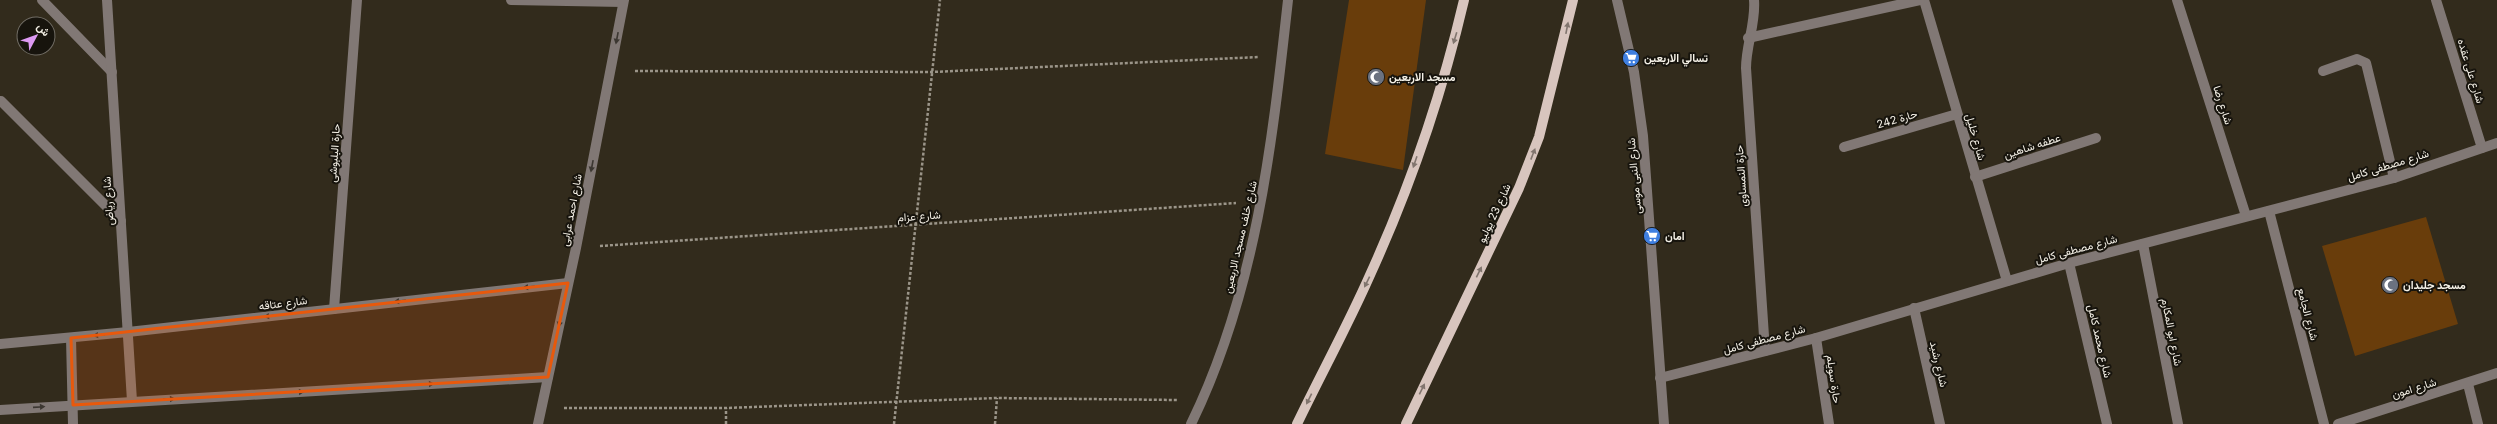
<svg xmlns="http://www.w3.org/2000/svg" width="2497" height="424" font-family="Inter,Vazirmatn,sans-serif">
	<rect width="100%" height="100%" fill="#322b1c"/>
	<!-- building -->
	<g fill="#693d0b">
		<polygon points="1349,0 1426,0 1403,170 1325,154"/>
		<polygon points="2426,217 2458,324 2355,356 2322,246"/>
	</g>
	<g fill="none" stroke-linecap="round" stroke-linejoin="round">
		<!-- path -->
		<g stroke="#9b9589" stroke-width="2.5" stroke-dasharray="3 2" stroke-linecap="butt">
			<polyline points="635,71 932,72 1259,57"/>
			<polyline points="600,246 1236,203"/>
			<polyline points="564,408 726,408 997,398 1177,400"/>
			<polyline points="726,424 726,408"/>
			<polyline points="894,424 940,0"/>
			<polyline points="995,424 997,398"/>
		</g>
		<!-- minor -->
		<g stroke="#817875" stroke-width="10">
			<polyline points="42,0 112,72"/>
			<polyline points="107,0 132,401"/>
			<polyline points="511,0 623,2"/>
			<polyline points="1617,0 1634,72 1643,136 1664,424"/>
			<path d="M1754,0c2,23 -8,45 -8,68l19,283"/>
			<polyline points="1924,0 2007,281"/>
			<polyline points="2177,0 2246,216"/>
			<polyline points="2436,0 2482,148"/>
			<polyline points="1748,38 1920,0"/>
			<polyline points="2323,71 2357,59 2366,63 2394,178"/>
			<polyline points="1,101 121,221"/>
			<polyline points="1844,147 1957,114"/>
			<polyline points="1975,177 2096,138"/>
			<polyline points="2269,211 2324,424"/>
			<polyline points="2143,244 2178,424"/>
			<polyline points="2069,263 2107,424"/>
			<polyline points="1914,308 1940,424"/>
			<polyline points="334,309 357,0"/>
			<polyline points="71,338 73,424"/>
			<polyline points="1816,338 1829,424"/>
			<polyline points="0,344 128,332 568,283"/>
			<polyline points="1660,378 1816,338 2069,263 2394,178 2497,143"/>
			<polyline points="2468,384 2478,424"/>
			<polyline points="0,410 548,377"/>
			<polyline points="538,424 576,248 624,0"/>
			<path d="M1191,424c65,-133 81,-279 97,-424"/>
			<polyline points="2338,424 2497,373"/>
		</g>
		<!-- major -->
		<g stroke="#d8c5be" stroke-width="10">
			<path d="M1297,424c24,-50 51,-99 73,-149 40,-88 72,-181 94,-275"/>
			<polyline points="1406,424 1519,188 1539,137 1573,0"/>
		</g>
	</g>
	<!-- one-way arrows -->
	<defs><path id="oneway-solid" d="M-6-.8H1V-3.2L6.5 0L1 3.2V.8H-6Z"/></defs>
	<g fill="#81756e">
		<use href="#oneway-solid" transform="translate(1567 28) rotate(-79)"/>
		<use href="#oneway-solid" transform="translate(1455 38) rotate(107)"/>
		<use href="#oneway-solid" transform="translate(1533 154) rotate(-69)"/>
		<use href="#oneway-solid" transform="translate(1415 162) rotate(109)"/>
		<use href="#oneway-solid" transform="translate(1479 272) rotate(-64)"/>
		<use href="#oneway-solid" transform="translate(1367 282) rotate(116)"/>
		<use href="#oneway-solid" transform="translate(1422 389) rotate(-64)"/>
		<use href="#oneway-solid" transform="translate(1309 399) rotate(116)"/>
	</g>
	<g fill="#3c3731">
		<use href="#oneway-solid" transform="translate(617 38) rotate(101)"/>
		<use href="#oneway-solid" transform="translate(592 166) rotate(101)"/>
		<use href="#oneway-solid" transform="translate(529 287) rotate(174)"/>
		<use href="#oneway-solid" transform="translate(400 301) rotate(174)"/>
		<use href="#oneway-solid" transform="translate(270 316) rotate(173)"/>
		<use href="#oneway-solid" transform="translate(560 321) rotate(102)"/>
		<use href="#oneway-solid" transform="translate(99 335) rotate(174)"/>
		<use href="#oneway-solid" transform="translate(428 384) rotate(-3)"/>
		<use href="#oneway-solid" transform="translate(298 392) rotate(-3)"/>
		<use href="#oneway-solid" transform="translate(169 399) rotate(-3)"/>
		<use href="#oneway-solid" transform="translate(39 407) rotate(-4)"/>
	</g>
	<!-- marked area -->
	<path fill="#e8590c" fill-opacity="0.2" stroke="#e8590c" stroke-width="3" stroke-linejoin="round" d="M568,283l-20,94 -475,28 -2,-67z"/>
	<!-- icons -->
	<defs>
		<symbol id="supermarket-disc" viewBox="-11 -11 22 22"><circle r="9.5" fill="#3f7fe0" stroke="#17140d"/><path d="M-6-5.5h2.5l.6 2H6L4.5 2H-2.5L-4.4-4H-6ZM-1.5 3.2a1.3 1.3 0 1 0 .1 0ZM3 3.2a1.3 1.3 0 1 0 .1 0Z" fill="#fff"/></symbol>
		<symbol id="mosque-disc" viewBox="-11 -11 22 22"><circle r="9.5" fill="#6b7280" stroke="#17140d"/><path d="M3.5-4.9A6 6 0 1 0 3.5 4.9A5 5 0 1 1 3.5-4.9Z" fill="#fff"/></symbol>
	</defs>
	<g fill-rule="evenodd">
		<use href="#supermarket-disc" x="1621" y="48" width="20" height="20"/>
		<use href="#mosque-disc" x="1366" y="67" width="20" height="20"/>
		<use href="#supermarket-disc" x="1642" y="226" width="20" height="20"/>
		<use href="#mosque-disc" x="2380" y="275" width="20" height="20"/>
	</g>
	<g text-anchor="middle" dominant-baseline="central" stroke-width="4" stroke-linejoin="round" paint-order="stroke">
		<!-- poi labels -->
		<g font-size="11" font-weight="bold" fill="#f5f1e7" stroke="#17140d" text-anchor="start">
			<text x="1644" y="58">تسالي الاربعين</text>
			<text x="1389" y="77">مسجد الاربعين</text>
			<text x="1665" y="236">امان</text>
			<text x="2403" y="285">مسجد جليدان</text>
		</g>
		<!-- street labels -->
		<g font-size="11" fill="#f5f1e7" stroke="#17140d">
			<text transform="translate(2471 71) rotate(73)">شارع على عقده</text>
			<text transform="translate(2223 105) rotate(72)">شارع رضا</text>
			<text transform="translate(1897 119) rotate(-16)">حارة 242</text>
			<text transform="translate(1976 137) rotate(74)">شارع خليل</text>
			<text transform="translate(2032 146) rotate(-18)">عطفه شاهين</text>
			<text transform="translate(334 153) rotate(-86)">حارة البلبوشى</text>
			<text transform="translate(2388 165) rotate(-17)">شارع مصطفى كامل</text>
			<text transform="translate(1634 176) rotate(-95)">شارع النبى موسى</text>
			<text transform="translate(1741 176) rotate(-94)">حارة النمساوى</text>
			<text transform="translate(108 201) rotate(-94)">شارع رياض</text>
			<text transform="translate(571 210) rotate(-79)">شارع احمد عرابى</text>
			<text transform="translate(1494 213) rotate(-65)">شارع 23 يوليو</text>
			<text transform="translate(919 216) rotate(-4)">شارع عزام</text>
			<text transform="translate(1240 237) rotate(-77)">شارع خلف مسجد الاربعين</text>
			<text transform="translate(2076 249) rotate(-15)">شارع مصطفى كامل</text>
			<text transform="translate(283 303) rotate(-7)">شارع عتاقه</text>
			<text transform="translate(2308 314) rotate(75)">شارع الجامع</text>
			<text transform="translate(2172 332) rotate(79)">شارع ابو المكارم</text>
			<text transform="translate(1764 339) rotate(-15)">شارع مصطفى كامل</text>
			<text transform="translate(2100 341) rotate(77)">شارع محمد كامل</text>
			<text transform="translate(1939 364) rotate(77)">شارع رشيد</text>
			<text transform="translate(1834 379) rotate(82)">حارة سويلم</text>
			<text transform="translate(2414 388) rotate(-17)">شارع امون</text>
		</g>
	</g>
	<!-- north arrow -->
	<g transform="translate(36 36) rotate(49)"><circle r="19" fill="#17140d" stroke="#706c64"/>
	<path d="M0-3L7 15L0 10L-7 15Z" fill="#dd99f3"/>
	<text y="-6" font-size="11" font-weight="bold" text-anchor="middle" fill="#f5f1e7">ش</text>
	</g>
</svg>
